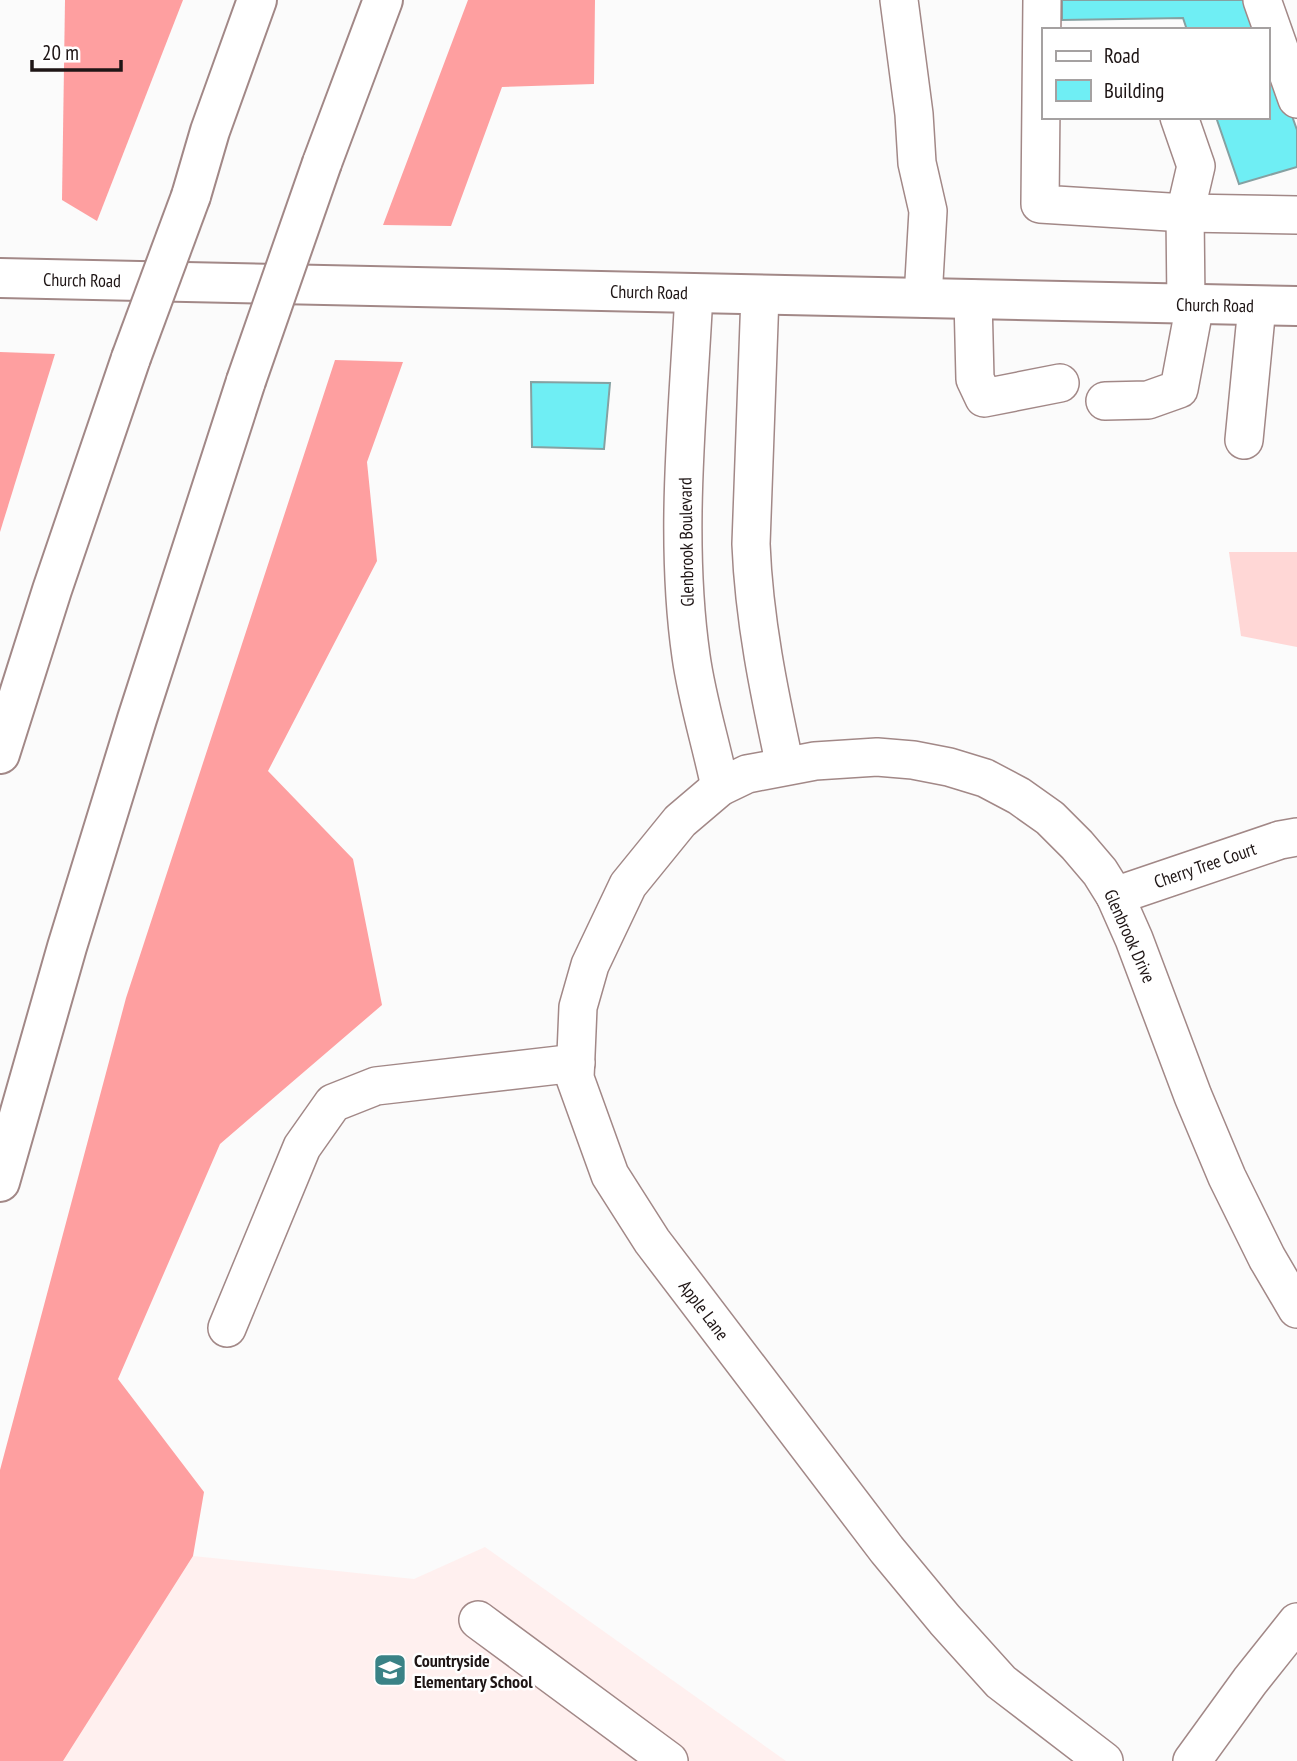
<svg xmlns="http://www.w3.org/2000/svg" width="1297" height="1761" font-family="'PT Sans Narrow',sans-serif">
	<rect width="100%" height="100%" fill="#fbfbfb"/>
	<!-- built -->
	<polygon fill="#fff0ef" points="485,1547 786,1761 63,1761 193,1556 414,1579"/>
	<!-- green -->
	<polygon fill="#ffd7d6" points="1229,552 1297,552 1297,647 1241,636"/>
	<!-- forest -->
	<g fill="#fe9fa0">
		<polygon points="65,0 183,0 97,221 62,200"/>
		<polygon points="468,0 595,0 594,84 502,87 451,226 383,225"/>
		<polygon points="0,352 55,354 0,532"/>
		<polygon points="335,360 403,362 367,462 377,561 268,771 353,859 382,1005 220,1144 118,1379 204,1492 193,1556 63,1761 0,1761 0,1470 126,998"/>
	</g>
	<!-- building -->
	<g fill="#6feef4" stroke="#85a1a2" stroke-width="2">
		<polygon points="1062,0 1251,0 1262,30 1187,30 1183,18 1062,20"/>
		<polygon points="1267,46 1297,130 1297,167 1239,184 1216,117 1267,117"/>
		<polygon points="531,382 610,383 604,449 532,447"/>
	</g>
	<g fill="none" stroke-linecap="round" stroke-linejoin="round">
		<defs>
			<g id="minor">
				<polyline points="899,0 914,114 917,163 928,211 923,298"/>
				<polyline points="1042,0 1040,204 1185,213 1297,215"/>
				<polyline points="1262,0 1297,99"/>
				<polyline points="1179,117 1196,166 1185,213 1186,304"/>
				<path d="M694,293c-6,120 -20,244 -3,363 6,44 20,87 29,131"/>
				<path d="M760,295l-9,249c3,76 18,148 34,222"/>
				<polyline points="973,299 975,379 984,398 1060,383"/>
				<polyline points="1105,401 1148,400 1179,389 1195,304"/>
				<polyline points="1244,440 1257,306"/>
				<polyline points="1115,896 1280,840 1297,837"/>
				<polyline points="227,1328 302,1147 333,1103 376,1086 576,1063"/>
				<polyline points="478,1620 669,1761"/>
				<polyline points="1104,1761 1001,1682 945,1620 887,1550 652,1241 610,1175 575,1078 578,1007 590,965 628,885 680,821 720,787 747,774 815,761 877,757 913,760 949,767 985,778 1019,796 1050,818 1077,845 1100,872 1115,896 1134,939 1193,1096 1227,1177 1267,1258 1297,1309"/>
				<polyline points="1192,1761 1250,1681 1297,1622"/>
			</g>
			<polyline id="major" points="0,278 1297,306"/>
			<g id="highway">
				<polyline points="322,163 383,0"/>
				<polyline points="191,196 210,131 257,0"/>
				<polyline points="0,754 52,590 131,358"/>
				<polyline points="0,1182 67,947 137,719 246,381"/>
			</g>
		</defs>
		<!-- minor casing -->
		<use href="#minor" stroke="#a28887" stroke-width="40"/>
		<!-- major casing -->
		<use href="#major" stroke="#a28887" stroke-width="42"/>
		<!-- highway casing -->
		<use href="#highway" stroke="#a28887" stroke-width="42"/>
		<!-- minor -->
		<use href="#minor" stroke="#fff" stroke-width="37"/>
		<!-- major -->
		<use href="#major" stroke="#fff" stroke-width="38"/>
		<!-- highway -->
		<use href="#highway" stroke="#fff" stroke-width="38"/>
		<defs>
			<g id="highway-bridge">
				<polyline points="131,358 191,196"/>
				<polyline points="246,381 322,163"/>
			</g>
		</defs>
		<!-- highway-bridge casing -->
		<use href="#highway-bridge" stroke="#a28887" stroke-width="42" stroke-linecap="butt"/>
		<!-- highway-bridge -->
		<use href="#highway-bridge" stroke="#fff" stroke-width="38"/>
	</g>
	<!-- icons -->
	<defs>
		<symbol id="school-square" viewBox="-11 -11 22 22"><rect x="-9" y="-9" width="18" height="18" rx="4" fill="#3a8286" stroke="#fff"/><path d="M0-5L7-2L0 1L-7-2ZM-4 1L0 2.5L4 1V4Q0 6-4 4Z" fill="#fff"/></symbol>
	</defs>
	<g fill-rule="evenodd">
		<use href="#school-square" x="371" y="1651" width="38" height="38"/>
	</g>
	<g text-anchor="middle" dominant-baseline="central" stroke-width="5" stroke-linejoin="round" paint-order="stroke">
		<!-- street labels -->
		<g font-size="18" fill="#1e1515" stroke="#fff">
			<text transform="translate(82 280) rotate(1)">Church Road</text>
			<text transform="translate(649 292) rotate(1)">Church Road</text>
			<text transform="translate(1215 305) rotate(1)">Church Road</text>
			<text transform="translate(686 542) rotate(-91)">Glenbrook Boulevard</text>
			<text transform="translate(1205 865) rotate(-19)">Cherry Tree Court</text>
			<text transform="translate(1130 936) rotate(66)">Glenbrook Drive</text>
			<text transform="translate(704 1310) rotate(53)">Apple Lane</text>
		</g>
		<!-- poi labels -->
		<g font-size="18" font-weight="bold" fill="#1e1515" stroke="#fff" text-anchor="start">
			<text x="414" y="1660">Countryside<tspan x="414" dy="21">Elementary School</tspan></text>
		</g>
	</g>
	<!-- legend -->
	<rect x="1042" y="28" width="228" height="91" fill="#ffffff" stroke="#a5a1a1" stroke-width="2"/>
	<rect x="1056" y="51" width="35" height="10" fill="#ffffff" stroke="#a5a1a1" stroke-width="2"/>
	<text x="1104" y="63" font-size="21" fill="#1e1515">Road</text>
	<rect x="1056" y="80" width="35" height="21" fill="#6feef4" stroke="#a5a1a1" stroke-width="2"/>
	<text x="1104" y="98" font-size="21" fill="#1e1515">Building</text>
	<!-- scale -->
	<path d="M32 60v10h89v-10" fill="none" stroke="#1e1515" stroke-width="3.5"/>
	<text x="42" y="60" font-size="21" fill="#1e1515" stroke="#ffffff" stroke-width="5" paint-order="stroke">20 m</text>
</svg>
